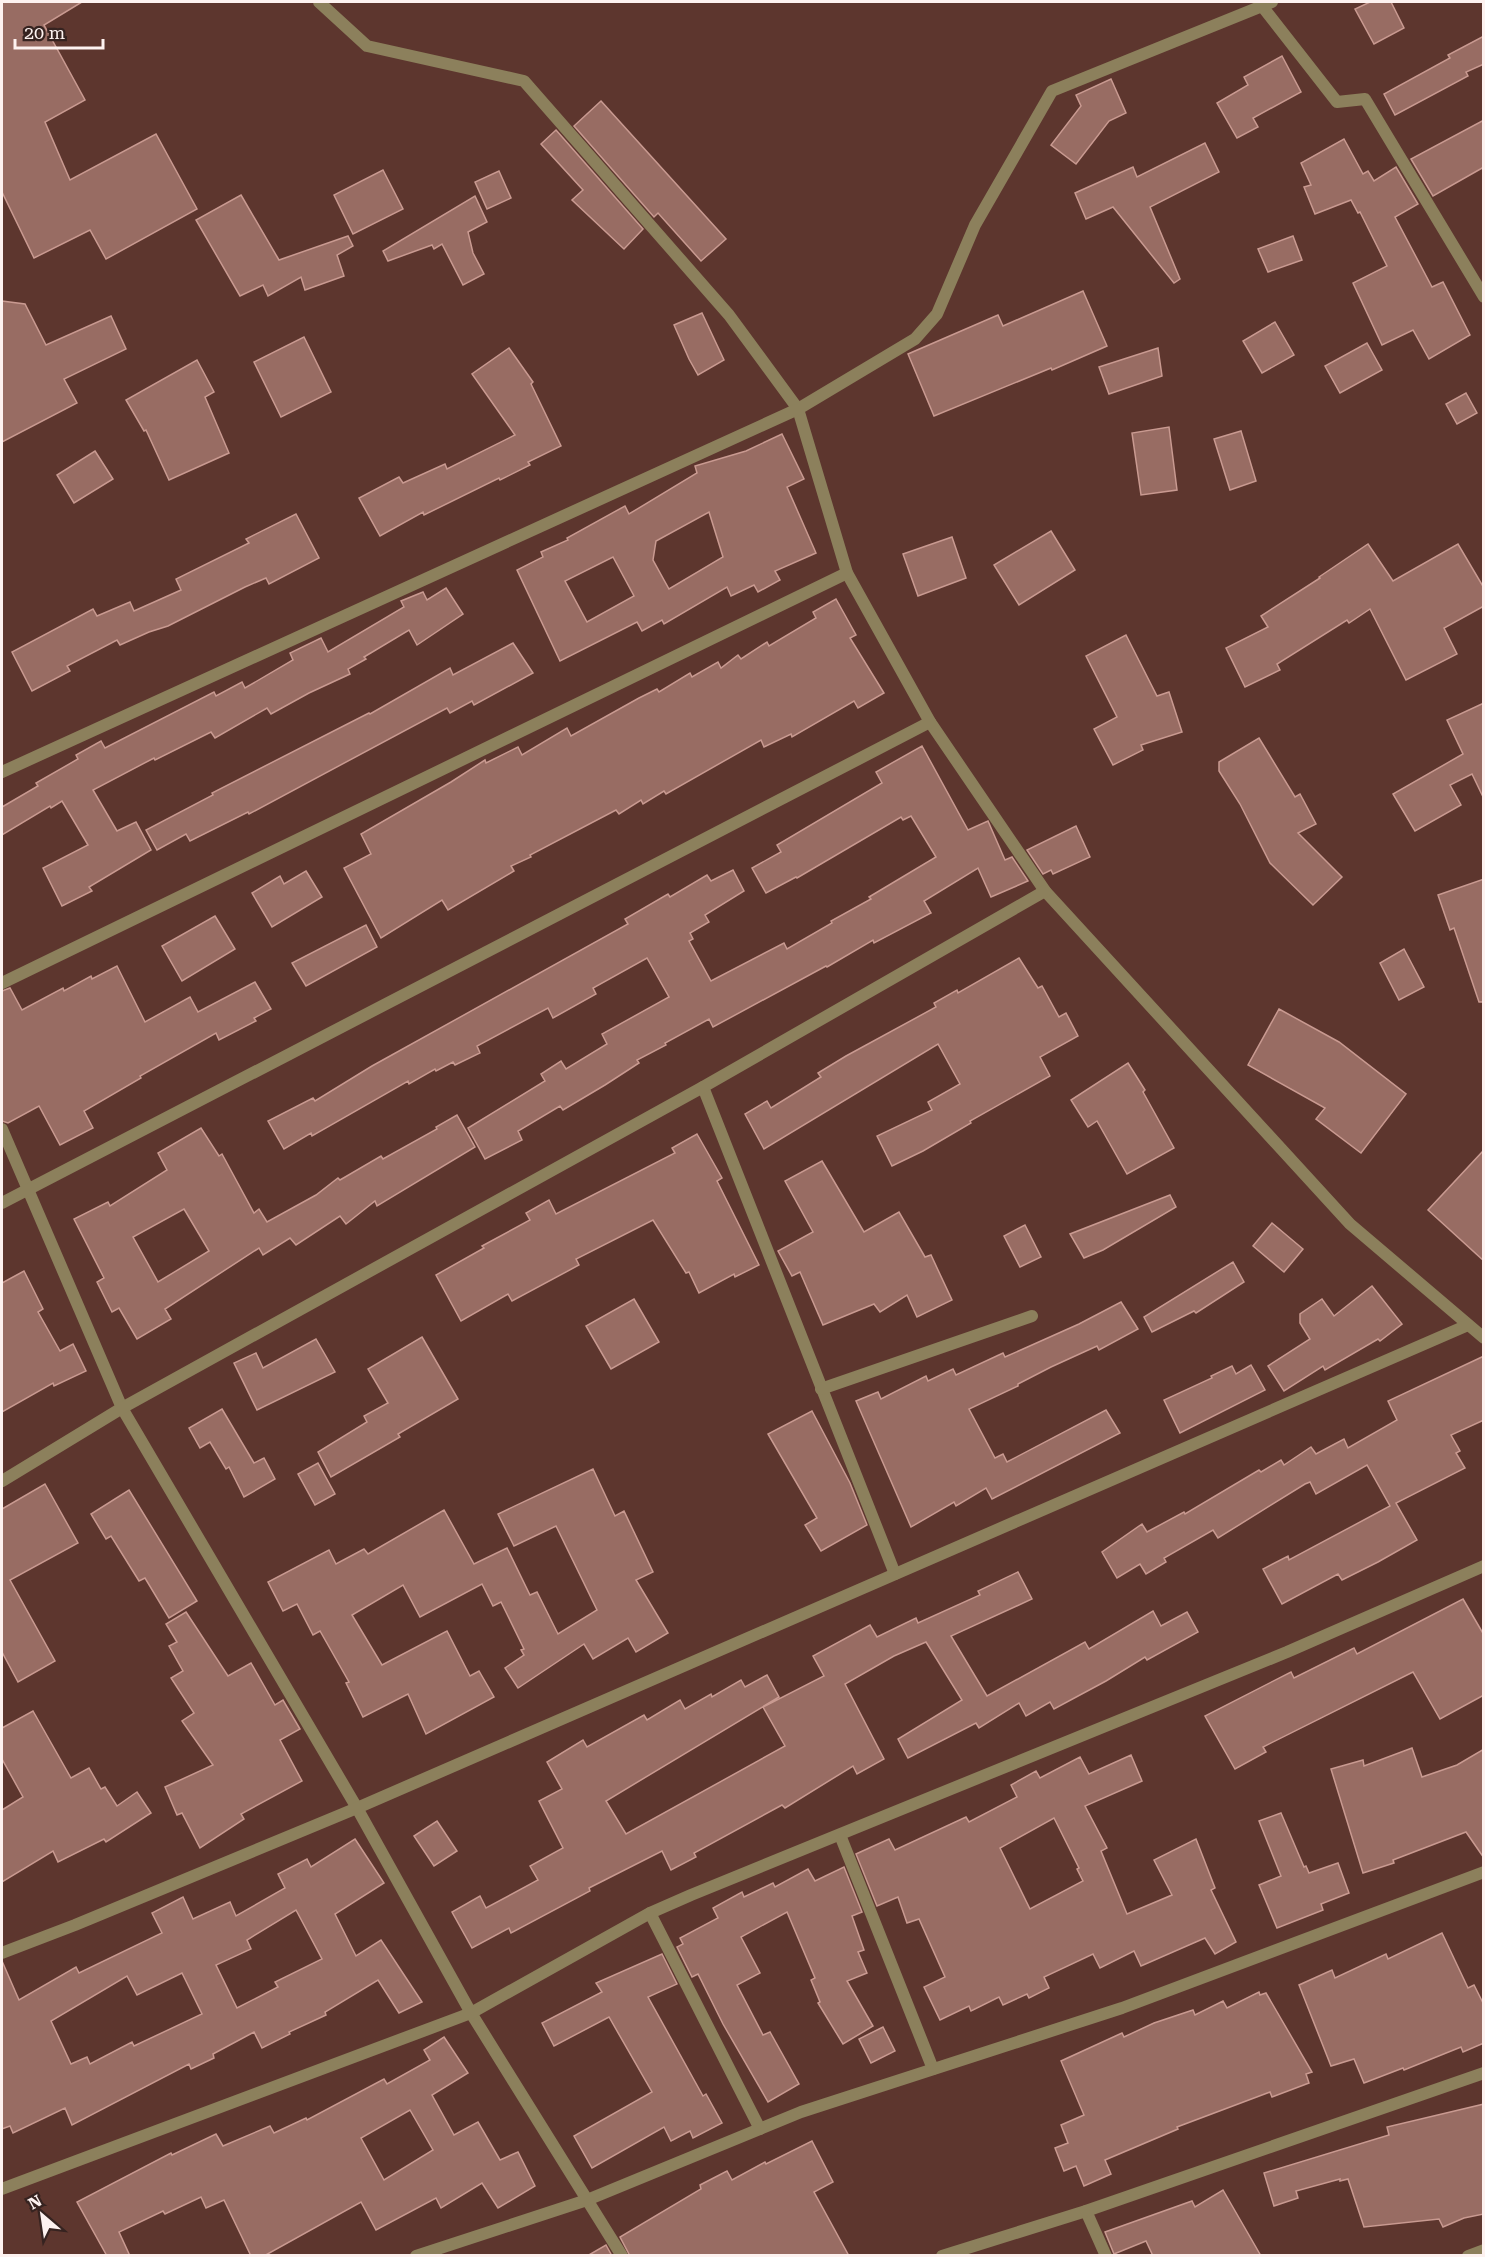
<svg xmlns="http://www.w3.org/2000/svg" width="1485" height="2257" font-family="'Roboto Serif',serif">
	<rect width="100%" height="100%" fill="#5d362e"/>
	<!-- building -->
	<g fill="#986c63" stroke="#c99a91" stroke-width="1.5" fill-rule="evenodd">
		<polygon points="2,2 82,2 44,25 85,100 45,122 70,180 156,134 197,209 106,259 90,230 34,258 2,192"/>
		<polygon points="1370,2 1391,2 1404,28 1374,44 1355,9"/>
		<polygon points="1484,36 1484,64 1466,72 1468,76 1395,115 1384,94 1450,58 1448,55"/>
		<polygon points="1282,56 1301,92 1253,118 1258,127 1237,138 1217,103 1248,85 1244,77"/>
		<polygon points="1111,79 1126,113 1109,121 1076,164 1051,145 1081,106 1076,95"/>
		<polygon points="601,101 726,239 701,261 658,213 654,217 574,126"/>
		<polygon points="1484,120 1484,167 1433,196 1411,159"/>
		<polygon points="556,130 643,229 624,249 572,200 583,190 541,144"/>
		<polygon points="1344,139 1363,174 1368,171 1374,181 1396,167 1418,204 1395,217 1432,287 1443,282 1470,335 1429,359 1413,330 1382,345 1353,283 1387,266 1360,212 1358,213 1351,200 1315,214 1304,187 1311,185 1301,163"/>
		<polygon points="1205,143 1219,172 1150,207 1180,279 1174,283 1113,207 1086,219 1075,193 1133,167 1137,177"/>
		<polygon points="383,170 403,209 353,234 334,195"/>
		<polygon points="499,171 511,198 487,209 475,182"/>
		<polygon points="241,195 279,260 348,236 353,246 337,255 344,276 305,290 301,277 268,296 263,285 240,296 196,220"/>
		<polygon points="475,196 487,222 468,232 473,253 484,274 463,285 442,244 434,249 432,245 388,261 383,251"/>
		<polygon points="1293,236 1302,260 1268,272 1258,249"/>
		<polygon points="1083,291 1107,346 1052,370 1051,368 934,416 908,354 998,315 1003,326"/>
		<polygon points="2,301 25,304 46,345 111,316 126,349 64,379 77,403 2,442"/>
		<polygon points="702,313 724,360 698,375 689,359 674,325"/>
		<polygon points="1275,322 1294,355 1262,373 1243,341"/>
		<polygon points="304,337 331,392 281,417 254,362"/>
		<polygon points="1367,343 1382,370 1340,393 1325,366"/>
		<polygon points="509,348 533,382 531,384 561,446 528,462 530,465 500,480 499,478 424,515 423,512 380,536 359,498 399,477 403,483 445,464 447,469 515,435 472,374"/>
		<polygon points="1158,348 1162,376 1109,394 1099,367"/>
		<polygon points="197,360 214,392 205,397 229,453 169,480 146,430 144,431 126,400"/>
		<polygon points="1466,393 1477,413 1457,424 1446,404"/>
		<polygon points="1169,427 1177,490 1141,495 1132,433"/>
		<polygon points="1241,431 1256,481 1230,490 1214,439"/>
		<path d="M782,434l22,45 -17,8 29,66 -41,18 5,9 -22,12 -4,-7 -23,11 -4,-9 -63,37 -2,-4 -20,11 -5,-9 -77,39 -43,-91 26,-13 -2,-5 27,-12 -1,-2 58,-32 4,8 68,-41 -2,-7 51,-15zM709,512l14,45 -54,32 -16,-29 3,-19zM613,557l21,39 -47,26 -22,-41z"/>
		<polygon points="95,451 113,479 74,503 57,475"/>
		<polygon points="296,514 319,558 269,584 266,578 245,587 168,626 149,632 120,645 117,640 67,666 70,671 32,691 12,652 93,609 97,616 130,602 134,611 181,590 176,579 249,543 246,539"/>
		<polygon points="1051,531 1075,570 1019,605 994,565"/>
		<polygon points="952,537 966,578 918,596 903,554"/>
		<polygon points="1368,544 1393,581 1458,544 1484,588 1484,606 1444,628 1457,654 1406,680 1370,609 1349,623 1347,620 1277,664 1280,670 1245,687 1226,648 1268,627 1261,616 1320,578 1319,577"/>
		<polygon points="446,588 463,614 417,645 409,630 364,657 366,659 348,669 350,674 309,693 271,714 267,708 215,738 211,732 155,760 154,758 93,790 117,831 136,822 151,850 89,887 92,891 62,906 43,868 88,845 62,801 51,808 50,806 2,835 2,807 38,786 36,783 78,759 76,755 101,741 105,748 214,692 216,696 242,682 245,688 293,660 290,653 321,638 328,652 404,607 401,601 423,592 427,600"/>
		<polygon points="836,599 856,635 850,638 884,693 858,708 854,701 792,737 791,734 764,747 761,740 666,794 664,791 643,804 641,800 619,814 616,810 530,855 531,857 511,866 514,871 448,910 442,900 381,938 344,868 371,854 361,834 451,782 485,760 486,763 518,747 522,755 567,728 571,736 639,698 657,689 659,692 690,673 692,677 718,662 721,668 738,655 741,659 767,642 769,646 816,618 813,612"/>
		<polygon points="1126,635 1157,696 1169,692 1182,732 1141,745 1143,750 1113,765 1094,729 1117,717 1086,656"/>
		<polygon points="513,643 533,673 474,705 472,701 450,713 447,708 249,814 248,812 190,841 186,834 157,850 146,830 213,795 212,793 369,713 370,714 450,668 453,675"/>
		<polygon points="1484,703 1484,799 1472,774 1450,785 1461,805 1415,831 1393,794 1463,754 1447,720"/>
		<polygon points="1259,738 1295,797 1300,794 1316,824 1298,833 1342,877 1313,905 1270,863 1240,804 1219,771 1219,762"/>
		<polygon points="922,746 968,830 988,821 1005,860 1012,857 1028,881 991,897 978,868 924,901 931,913 874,943 873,940 827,967 826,966 713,1027 709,1019 665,1043 666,1045 637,1060 639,1063 605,1085 563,1110 560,1106 518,1131 522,1140 485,1159 468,1128 545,1081 541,1074 561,1061 566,1069 607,1044 602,1034 669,997 647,958 593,988 596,994 553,1018 548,1008 477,1046 480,1053 455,1065 453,1062 436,1071 435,1069 409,1084 408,1081 312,1136 311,1133 284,1149 268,1121 313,1098 315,1101 372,1066 628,924 625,919 668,894 670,897 707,875 711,881 733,870 744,891 705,915 709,922 690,933 693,939 689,941 711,981 784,943 787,949 832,923 831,921 871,899 869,897 936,857 911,816 903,820 901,817 797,878 796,877 766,893 752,868 781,852 777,845 882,783 876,772"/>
		<polygon points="1076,826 1090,857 1053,874 1051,870 1043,874 1027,850"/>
		<polygon points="306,871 322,897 272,927 252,893 280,876 284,884"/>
		<polygon points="1484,879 1484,1002 1479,1002 1454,928 1450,930 1438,895"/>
		<polygon points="215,916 235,949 182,981 162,946"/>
		<polygon points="366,925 377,947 306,986 292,963"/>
		<polygon points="1404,949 1424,987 1399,1000 1380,963"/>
		<polygon points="1019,958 1038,988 1042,986 1059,1017 1066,1013 1078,1036 1040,1057 1050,1076 970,1121 971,1123 923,1151 892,1166 877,1136 932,1110 928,1102 960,1084 938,1044 764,1149 745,1114 767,1101 771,1108 821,1077 818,1073 846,1056 936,1007 934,1003 957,990 958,993"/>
		<polygon points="117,966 145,1022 190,997 198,1012 255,982 271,1009 254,1018 256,1021 219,1040 216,1033 140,1076 141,1078 84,1111 93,1128 60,1145 39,1106 8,1123 2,1121 2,991 10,988 22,1010 63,988 64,991 91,976 92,979"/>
		<polygon points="1279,1009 1339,1042 1406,1094 1361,1153 1316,1119 1325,1108 1248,1065"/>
		<polygon points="1128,1063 1145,1090 1143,1092 1174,1148 1127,1174 1097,1121 1088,1127 1071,1100"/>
		<path d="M457,1115l18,32 -98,59 -2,-5 -29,23 -6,-8 -44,29 -6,-7 -27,17 -4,-7 -94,61 6,10 -34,20 -18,-31 -7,4 -15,-30 7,-4 -30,-59 34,-17 2,4 57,-36 -9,-17 43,-25 18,28 3,-2 32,59 5,-4 8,13 49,-27 22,-17 2,2 41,-24 2,3 54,-30 -1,-2zM184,1209l25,42 -51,31 -25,-45z"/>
		<polygon points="697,1134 722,1178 717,1181 759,1265 735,1277 734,1274 699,1293 689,1272 686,1273 653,1220 576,1259 579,1265 512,1301 508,1294 461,1321 436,1275 484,1248 482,1246 530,1220 526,1213 549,1200 556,1214 675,1153 672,1148"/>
		<polygon points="1484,1150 1484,1261 1428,1210"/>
		<polygon points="822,1161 864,1232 899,1212 925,1257 931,1255 952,1300 917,1317 907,1295 880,1312 874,1304 823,1325 800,1272 792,1276 778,1251 813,1232 785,1181"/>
		<polygon points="1170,1195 1176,1207 1103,1250 1084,1258 1070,1234"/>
		<polygon points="1272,1223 1303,1249 1284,1272 1253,1246"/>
		<polygon points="1025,1225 1041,1257 1020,1267 1004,1236"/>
		<polygon points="1233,1262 1244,1282 1196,1313 1194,1311 1152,1332 1144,1317"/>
		<polygon points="24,1271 43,1309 38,1312 60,1351 73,1344 86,1371 54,1386 53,1383 2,1412 2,1283"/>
		<polygon points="1372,1286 1402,1324 1380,1341 1378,1339 1325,1370 1323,1366 1284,1391 1268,1366 1310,1339 1300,1323 1300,1314 1322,1299 1334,1316"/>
		<polygon points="634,1299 659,1342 611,1369 586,1326"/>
		<polygon points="1121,1302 1138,1329 1099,1350 1097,1346 1051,1367 1018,1384 1018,1386 969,1409 995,1458 1003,1454 1007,1462 1106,1410 1120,1433 992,1499 986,1488 956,1506 954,1502 911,1527 856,1401 878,1392 881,1399 926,1376 928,1381 953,1369 956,1375 1003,1353 1005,1357 1079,1324"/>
		<polygon points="422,1337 458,1399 398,1434 400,1437 331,1477 318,1452 367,1422 364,1416 388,1403 368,1369"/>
		<polygon points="316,1339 335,1372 257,1410 234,1363 256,1353 263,1368"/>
		<polygon points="1484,1356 1484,1420 1451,1435 1460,1451 1456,1453 1465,1468 1396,1503 1417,1540 1378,1562 1342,1580 1338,1574 1282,1604 1263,1569 1288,1556 1289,1560 1390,1506 1367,1465 1316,1494 1310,1482 1305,1484 1218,1538 1213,1530 1164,1558 1166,1562 1146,1574 1140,1564 1117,1578 1102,1552 1142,1524 1147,1532 1184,1512 1185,1514 1259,1470 1261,1472 1281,1460 1284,1465 1311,1447 1316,1454 1344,1439 1348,1448 1397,1420 1388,1401"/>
		<polygon points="1251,1365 1265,1390 1180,1433 1164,1400 1212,1378 1211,1376 1232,1366 1236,1374"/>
		<polygon points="222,1409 254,1463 264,1458 275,1479 244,1497 229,1467 226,1469 210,1442 200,1448 189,1428"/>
		<polygon points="812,1411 850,1483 867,1525 821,1551 805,1525 817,1518 768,1434"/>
		<polygon points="318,1463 335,1494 315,1505 298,1474"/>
		<polygon points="593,1469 615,1516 624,1511 653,1572 636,1580 668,1633 636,1652 628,1638 593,1659 584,1644 518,1688 505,1668 524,1655 521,1650 524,1649 501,1602 493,1606 482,1584 420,1617 403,1585 352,1615 382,1665 447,1631 470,1676 479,1671 494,1697 426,1734 408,1694 363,1717 346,1683 349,1682 320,1631 313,1635 297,1604 283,1611 268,1582 329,1550 336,1564 364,1549 368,1554 444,1510 474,1564 507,1548 530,1595 537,1592 558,1634 597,1610 556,1526 514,1546 498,1514"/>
		<polygon points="45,1484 78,1543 10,1580 55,1661 18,1682 2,1652 2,1509"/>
		<polygon points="129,1490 197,1601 169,1618 145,1578 139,1581 111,1536 106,1539 91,1514"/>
		<polygon points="1018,1572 1032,1599 951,1636 987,1696 1085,1642 1089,1649 1153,1611 1161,1626 1187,1612 1198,1632 1147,1660 1145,1657 1106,1681 1054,1709 1050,1702 1026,1716 1019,1703 979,1728 976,1723 908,1758 898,1739 962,1700 926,1642 894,1656 845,1684 884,1759 857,1774 853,1766 785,1808 782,1805 694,1853 696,1857 671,1870 662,1851 589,1888 590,1891 511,1933 509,1928 472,1948 452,1912 480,1896 486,1908 538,1880 530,1866 563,1848 539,1801 562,1789 547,1762 583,1740 587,1747 644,1715 647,1720 680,1700 685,1709 711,1694 712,1697 741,1680 745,1687 767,1675 779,1697 606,1801 626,1834 785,1746 763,1707 824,1676 813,1656 870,1625 877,1637 916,1618 918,1623 980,1595 978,1591"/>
		<polygon points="1463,1599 1484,1635 1484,1695 1440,1719 1413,1672 1263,1747 1266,1752 1235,1769 1205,1716 1291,1672 1294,1678 1354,1648 1357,1654"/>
		<polygon points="186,1612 228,1676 251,1663 275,1705 283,1700 300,1729 280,1740 302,1781 241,1814 244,1819 200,1848 182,1813 177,1815 165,1787 213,1765 182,1721 194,1713 171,1678 183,1671 169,1646 177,1642 166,1624"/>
		<polygon points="33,1711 71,1778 89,1768 101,1789 105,1787 117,1806 137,1792 151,1813 106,1842 104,1839 58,1862 53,1851 2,1882 2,1810 23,1797 2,1759 2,1728"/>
		<polygon points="1412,1748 1422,1777 1457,1765 1484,1749 1484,1858 1466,1832 1393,1860 1394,1863 1363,1873 1331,1769 1363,1760 1364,1766"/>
		<path d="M1131,1755l11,26 -57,25 22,42 -6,3 26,63 45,-19 -18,-35 42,-21 19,49 -4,2 25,52 -21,12 -10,-16 -64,28 -7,-15 -34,17 -7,-14 -49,23 5,11 -20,10 -2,-4 -24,11 -4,-8 -28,14 -2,-5 -29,14 -16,-33 21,-10 -26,-58 -12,4 -9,-26 -21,9 -21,-52 33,-15 6,11 71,-33 3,5 48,-25 -6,-12 25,-14 4,7 40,-21 9,17zM1054,1818l25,50 -2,1 6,12 -53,28 -30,-61z"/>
		<polygon points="1281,1813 1304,1867 1306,1866 1309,1873 1338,1863 1349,1893 1321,1904 1323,1910 1277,1928 1259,1885 1281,1876 1259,1821"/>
		<polygon points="437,1821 457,1851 434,1866 414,1836"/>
		<path d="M355,1839l29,44 -49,31 21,42 25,-16 41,62 -23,11 -21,-33 -53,32 1,3 -37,17 1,2 -28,14 -8,-16 -41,22 1,4 -23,11 -2,-5 -117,61 -7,-17 -52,25 -3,-7 -8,3v-168l17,39 57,-33 3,6 83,-40 -10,-20 31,-16 10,22 37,-17 6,14 49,-28 -7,-14 29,-15 4,8zM296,1910l26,49 -47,23 3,5 -41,21 -21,-43 35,-16 -4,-9zM182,1973l20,41 -68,32 -2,-4 -42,22 -3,-7 -16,7 -20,-43 76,-45 10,19z"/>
		<polygon points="844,1867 862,1912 852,1916 864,1950 858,1952 867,1973 847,1981 873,2026 843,2044 818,2003 820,2002 811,1980 815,1978 787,1912 741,1937 760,1973 737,1985 763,2035 770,2032 799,2084 768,2102 723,2024 698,1974 692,1977 677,1947 683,1944 680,1938 718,1918 713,1908 742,1892 744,1897 773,1883 775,1887 808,1869 815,1881"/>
		<polygon points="1442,1933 1468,1988 1474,1985 1484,2005 1484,2043 1463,2052 1461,2047 1404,2070 1403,2068 1364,2083 1354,2059 1331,2066 1299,1985 1332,1970 1335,1978 1386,1954 1388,1959"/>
		<polygon points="662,1954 677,1984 648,1997 703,2096 706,2094 722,2123 693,2138 690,2131 671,2141 664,2127 592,2168 574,2136 652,2092 609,2017 554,2046 542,2023 602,1992 596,1983"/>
		<polygon points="1259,1992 1260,1995 1266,1993 1312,2072 1306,2074 1309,2083 1272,2097 1270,2092 1177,2127 1178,2129 1105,2160 1111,2174 1084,2186 1076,2166 1064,2171 1055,2148 1068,2143 1061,2125 1084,2115 1061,2061 1122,2033 1124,2037 1154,2023 1193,2010 1195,2015 1223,2001 1227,2008"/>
		<polygon points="883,2027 895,2051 871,2063 859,2039"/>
		<path d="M444,2037l24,36 -36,22 22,40 24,-13 22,38 18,-8 17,34 -37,22 -16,-25 -41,25 -5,-10 -60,32 -15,-28 -97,54h-13l-27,-56 -18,8 -5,-11 -36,17 -2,-3 -44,21 11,24h-23l-30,-54 94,-49 1,2 44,-21 7,12 47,-20 4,7 32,-15 1,2 77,-41 3,5 43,-24 -6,-10zM410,2110l23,40 -49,30 -23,-42z"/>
		<polygon points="1484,2104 1484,2214 1464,2218 1443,2227 1439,2219 1364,2227 1348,2179 1340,2181 1340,2179 1296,2191 1298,2198 1274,2206 1264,2173 1389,2135 1387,2127"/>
		<polygon points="812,2141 833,2182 814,2192 849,2256 630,2256 620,2237 701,2189 700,2185 727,2171 732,2180 765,2162 766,2164"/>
		<polygon points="1223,2190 1261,2256 1153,2256 1146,2241 1114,2254 1105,2232 1192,2201 1195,2207"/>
		<polygon points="606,2245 612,2256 587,2256"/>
	</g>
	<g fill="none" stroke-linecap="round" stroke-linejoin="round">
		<!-- street -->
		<g stroke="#8c805c" stroke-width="12">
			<polyline points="319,2 367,46 524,81 729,315 798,409 847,573 930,722 1045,891 1350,1224 1484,1338"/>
			<polyline points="1262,6 1337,102 1365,99 1484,297"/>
			<polyline points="2,772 798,409 915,339 937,314 975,225 1052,91 1272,2"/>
			<polyline points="2,983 847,573"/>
			<polyline points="703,1087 895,1574"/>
			<polyline points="2,1129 122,1408 357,1808 471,2013 622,2256"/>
			<polyline points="2,1203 930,722"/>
			<polyline points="821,1389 1032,1316"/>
			<polyline points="2,1481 122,1408 703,1087 1045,891"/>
			<polyline points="840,1835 933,2069"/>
			<polyline points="650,1913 760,2129"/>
			<polyline points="2,1953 75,1925 357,1808 1468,1325"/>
			<polyline points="2,2189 471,2013 650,1913 691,1895 1287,1652 1484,1566"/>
			<polyline points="1086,2211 1106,2256"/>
			<polyline points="416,2256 587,2200 801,2112 1122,2008 1484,1872"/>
			<polyline points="942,2256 1086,2211 1484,2073"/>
			<polyline points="1468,2256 1484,2250"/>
		</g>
	</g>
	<!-- border -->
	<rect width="1485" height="2257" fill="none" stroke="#fdf2f0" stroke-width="6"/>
	<!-- north arrow -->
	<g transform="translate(42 2215) rotate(331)" stroke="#362320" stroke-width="4.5" paint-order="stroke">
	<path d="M0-4.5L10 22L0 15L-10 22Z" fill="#fdf2f0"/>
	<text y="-9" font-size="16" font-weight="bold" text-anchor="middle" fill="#fdf2f0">N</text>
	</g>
	<!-- scale -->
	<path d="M15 39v9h88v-9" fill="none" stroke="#fdf2f0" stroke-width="3"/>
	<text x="24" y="39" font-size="18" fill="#fdf2f0" stroke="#362320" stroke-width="4.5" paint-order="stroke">20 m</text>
</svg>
